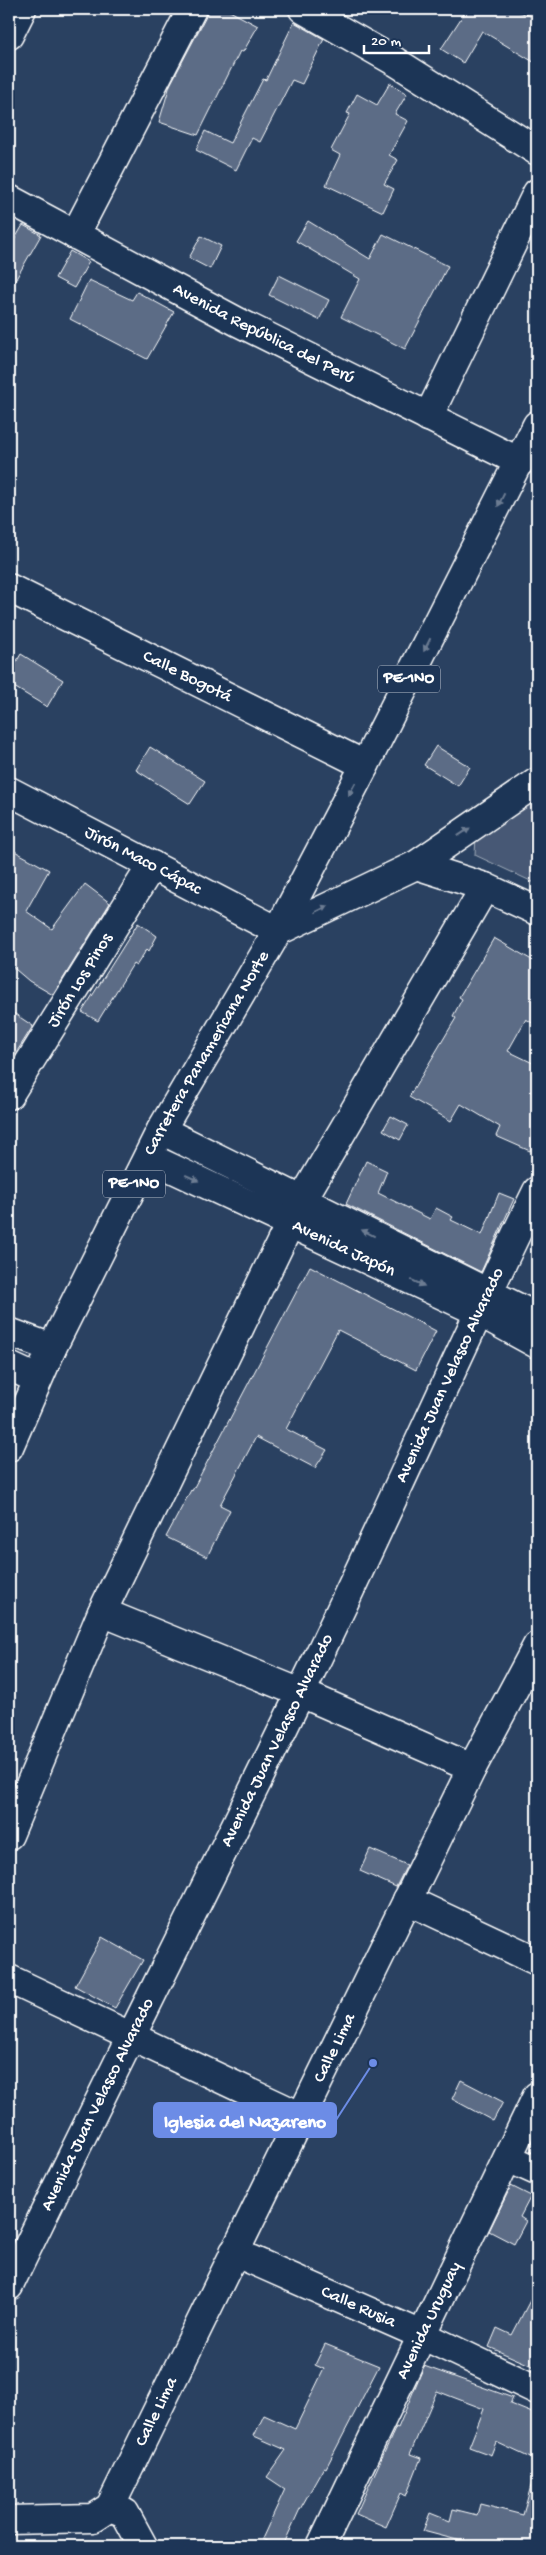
<svg xmlns="http://www.w3.org/2000/svg" width="546" height="2555" font-family="'Gochi Hand',sans-serif">
	<rect width="100%" height="100%" fill="#2a4161"/>
	<filter id="ink" filterUnits="userSpaceOnUse"><feTurbulence type="fractalNoise" baseFrequency=".02" numOctaves="2"/><feDisplacementMap in="SourceGraphic" scale="10" xChannelSelector="R" yChannelSelector="G"/><feConvolveMatrix kernelMatrix="1 2 1 2 8 2 1 2 1" color-interpolation-filters="sRGB"/></filter>
	<g filter="url(#ink)">
		<!-- green -->
		<polygon fill="#465975" stroke="#a2acba" points="537,789 537,884 475,855 476,836"/>
		<!-- building -->
		<g fill="#5b6c86" stroke="#fff">
			<polygon points="210,9 226,9 258,26 243,52 240,51 198,135 159,122 170,85"/>
			<polygon points="467,9 513,9 537,19 537,64 482,31 463,63 441,49"/>
			<polygon points="294,22 324,39 302,84 292,80 260,142 252,138 236,170 196,150 205,131 230,143 263,79 266,80"/>
			<polygon points="390,83 407,94 395,114 408,121 389,155 398,160 384,184 394,189 383,212 326,185 340,155 331,150 350,114 347,113 357,94 377,105"/>
			<polygon points="308,221 370,259 383,234 448,266 405,349 341,317 360,279 296,241"/>
			<polygon points="23,225 41,235 9,291 9,249"/>
			<polygon points="201,236 221,246 210,269 189,258"/>
			<polygon points="70,251 89,262 74,288 55,278"/>
			<polygon points="279,275 329,300 319,320 269,295"/>
			<polygon points="89,280 132,300 137,292 174,312 147,359 70,319"/>
			<polygon points="21,654 63,680 47,707 9,684 9,674"/>
			<polygon points="436,746 470,767 458,786 424,765"/>
			<polygon points="150,747 205,781 190,804 136,770"/>
			<polygon points="9,848 49,870 26,911 52,929 85,884 110,903 53,995 29,981 9,964"/>
			<polygon points="138,923 157,936 149,951 147,949 136,966 133,964 98,1021 82,1012"/>
			<polygon points="494,938 537,963 537,1026 526,1019 508,1051 537,1065 537,1136 530,1151 496,1136 500,1127 461,1104 451,1121 409,1097 456,1018 453,1016 462,999 459,997"/>
			<polygon points="9,1010 33,1026 9,1064"/>
			<polygon points="391,1116 408,1125 400,1140 383,1130"/>
			<polygon points="366,1161 387,1171 378,1193 430,1219 436,1208 453,1217 451,1220 482,1235 499,1193 514,1199 481,1272 346,1204"/>
			<polygon points="310,1266 436,1331 416,1370 338,1330 286,1429 327,1450 315,1468 256,1437 220,1505 230,1510 207,1557 166,1537 191,1490 192,1491"/>
			<polygon points="370,1849 407,1865 396,1887 360,1871"/>
			<polygon points="102,1937 143,1960 115,2008 75,1986"/>
			<polygon points="461,2080 503,2102 493,2121 452,2099"/>
			<polygon points="511,2186 531,2196 520,2217 526,2221 514,2244 489,2231"/>
			<polygon points="537,2287 537,2368 489,2347 497,2328 512,2335"/>
			<polygon points="325,2344 379,2366 326,2468 324,2467 299,2511 283,2546 277,2546 262,2539 285,2489 267,2477 286,2450 254,2436 264,2415 295,2429 324,2369 315,2365"/>
			<polygon points="424,2366 513,2398 510,2404 537,2415 537,2461 496,2442 491,2455 469,2447 484,2409 437,2391 410,2454 421,2458 406,2496 401,2493 386,2527 356,2514 396,2427 398,2428"/>
			<polygon points="532,2482 537,2483 537,2546 480,2546 423,2531 430,2513 450,2521 453,2509 477,2515 480,2504 523,2515"/>
		</g>
		<g fill="none" stroke-linecap="round" stroke-linejoin="round">
			<defs>
				<g id="minor">
					<polyline points="303,9 396,62 537,151"/>
					<polyline points="9,35 22,9"/>
					<path id="s1" d="M9,199l229,123 282,140"/>
					<polyline points="75,235 192,9"/>
					<polyline points="428,417 537,193"/>
					<path id="s2" d="M9,588l356,177"/>
					<path id="s3" d="M9,791l269,140"/>
					<polyline points="416,865 485,887 537,911"/>
					<path id="s4" d="M9,1095l143,-230"/>
					<polyline points="161,1130 537,1317"/>
					<path id="s5" d="M148,1157l331,155 58,32"/>
					<polyline points="9,1332 52,1348"/>
					<polyline points="9,1366 37,1379"/>
					<polyline points="102,1612 301,1693 472,1768"/>
					<polyline points="9,1835 102,1612 297,1209 485,887"/>
					<polyline points="407,1900 537,1961"/>
					<polyline points="9,1979 300,2116"/>
					<polyline points="508,2158 537,2171"/>
					<path id="s6" d="M234,2252l188,83 115,55"/>
					<path id="s7" d="M9,2286c95,-198 195,-394 291,-592 82,-166 155,-336 237,-503"/>
					<path id="s8" d="M110,2507l362,-739 65,-122"/>
					<polyline points="9,2520 93,2518 110,2507 125,2513 143,2546"/>
					<path id="s9" d="M321,2546l216,-450"/>
				</g>
				<g id="major">
					<polyline points="278,931 416,865 537,782"/>
					<path id="s10" d="M9,1447l43,-99 109,-218 117,-199 87,-166 172,-340"/>
				</g>
			</defs>
			<!-- minor casing -->
			<use href="#minor" stroke="#fff" stroke-width="31"/>
			<!-- major casing -->
			<use href="#major" stroke="#fff" stroke-width="31"/>
			<!-- minor -->
			<use href="#minor" stroke="#1d3557" stroke-width="28"/>
			<!-- major -->
			<use href="#major" stroke="#1d3557" stroke-width="28"/>
		</g>
		<!-- one-way arrows -->
		<defs><path id="oneway-solid" d="M-6-.8H1V-3.2L6.5 0L1 3.2V.8H-6Z" transform="scale(1.25)"/></defs>
		<g fill="#6c7c92">
			<use href="#oneway-solid" transform="translate(501 500) rotate(117)"/>
			<use href="#oneway-solid" transform="translate(427 645) rotate(117)"/>
			<use href="#oneway-solid" transform="translate(352 789) rotate(118)"/>
			<use href="#oneway-solid" transform="translate(464 832) rotate(-34)"/>
			<use href="#oneway-solid" transform="translate(322 909) rotate(-26)"/>
			<use href="#oneway-solid" transform="translate(192 1178) rotate(25)"/>
			<use href="#oneway-solid" transform="translate(368 1233) rotate(-154)"/>
			<use href="#oneway-solid" transform="translate(418 1283) rotate(25)"/>
		</g>
	</g>
	<g text-anchor="middle" dominant-baseline="central" stroke-width="4.5" stroke-linejoin="round" paint-order="stroke">
		<!-- shield labels -->
		<g fill="#1d3557" stroke="#bbc2cd" stroke-width="1">
			<rect x="378" y="665.5" width="62" height="27" rx="4"/>
			<rect x="103" y="1170.5" width="62" height="27" rx="4"/>
		</g>
		<g font-size="16" font-weight="bold" fill="#fff">
			<text x="409" y="679">PE-1NO</text>
			<text x="134" y="1184">PE-1NO</text>
		</g>
		<!-- street labels -->
		<g font-size="18" fill="#fff" stroke="#1d3557">
			<text stroke="none"><textPath href="#s1" startOffset="288">Avenida República del Perú</textPath></text>
			<text stroke="none"><textPath href="#s2" startOffset="199">Calle Bogotá</textPath></text>
			<text stroke="none"><textPath href="#s3" startOffset="151">Jirón Maco Cápac</textPath></text>
			<text stroke="none"><textPath href="#s4" startOffset="135">Jirón Los Pinos</textPath></text>
			<text stroke="none"><textPath href="#s10" startOffset="441">Carretera Panamericana Norte</textPath></text>
			<text stroke="none"><textPath href="#s5" startOffset="216">Avenida Japón</textPath></text>
			<text stroke="none"><textPath href="#s7" startOffset="1012">Avenida Juan Velasco Alvarado</textPath></text>
			<text stroke="none"><textPath href="#s7" startOffset="608">Avenida Juan Velasco Alvarado</textPath></text>
			<text stroke="none"><textPath href="#s8" startOffset="511">Calle Lima</textPath></text>
			<text stroke="none"><textPath href="#s7" startOffset="202">Avenida Juan Velasco Alvarado</textPath></text>
			<text stroke="none"><textPath href="#s6" startOffset="136">Calle Rusia</textPath></text>
			<text stroke="none"><textPath href="#s9" startOffset="250">Avenida Uruguay</textPath></text>
			<text stroke="none"><textPath href="#s8" startOffset="106">Calle Lima</textPath></text>
		</g>
	</g>
	<!-- callouts -->
	<path fill="none" stroke="#6c8ce6" stroke-width="2" d="M373 2063L336 2120"/>
	<circle fill="#6c8ce6" stroke="#1d3557" stroke-width="2" cx="373" cy="2063" r="5"/>
	<rect fill="#6c8ce6" stroke="#6c8ce6" stroke-width="2" x="154" y="2103" width="182" height="34" rx="5"/>
	<g font-size="19" text-anchor="middle" font-weight="bold" fill="#fff">
		<text x="245" y="2127">Iglesia del Nazareno</text>
	</g>
	<!-- margin -->
	<rect width="546" height="2555" fill="none" stroke="#1d3557" stroke-width="30"/>
	<rect x="15" y="15" width="516" height="2525" fill="none" stroke="#fff" stroke-width="2" filter="url(#ink)"/>
	<!-- scale -->
	<path d="M364 45v8h65v-8" fill="none" stroke="#ffffff" stroke-width="2.5"/>
	<text x="371" y="45" font-size="15" fill="#ffffff" stroke="#1d3557" stroke-width="4" paint-order="stroke">20 m</text>
</svg>
